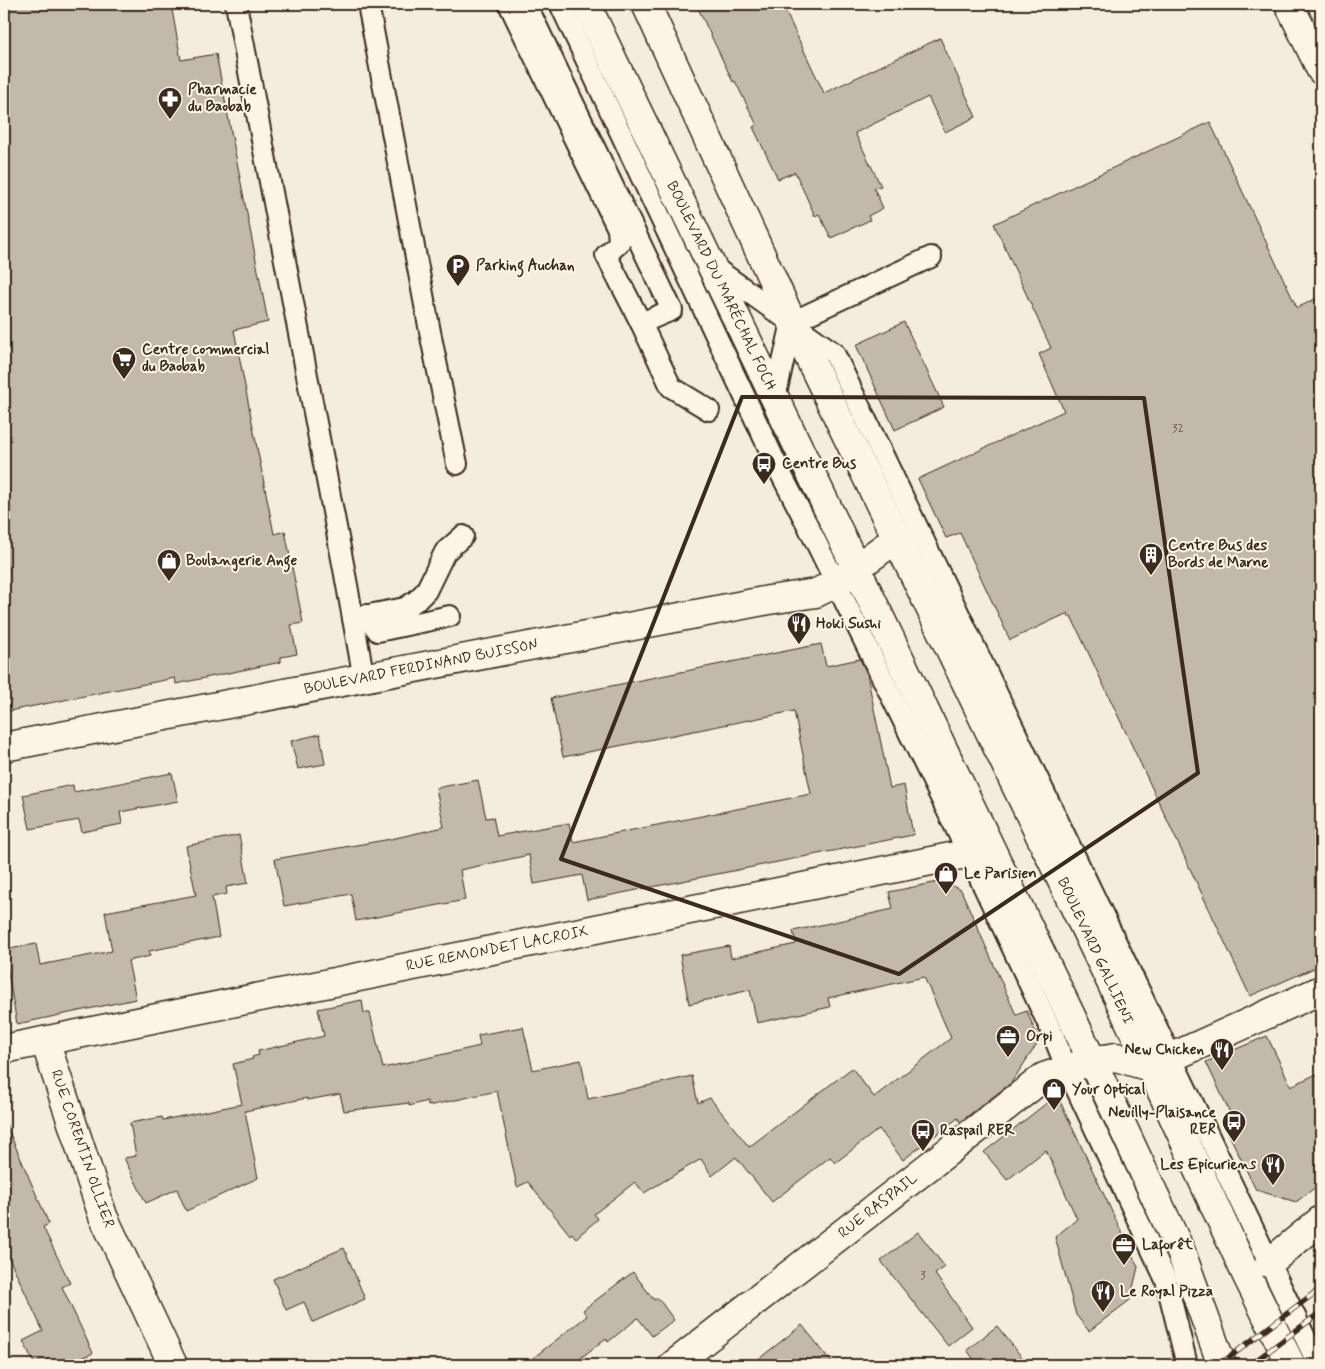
<svg xmlns="http://www.w3.org/2000/svg" width="1325" height="1369" font-family="Mynerve,sans-serif">
	<rect width="100%" height="100%" fill="#f4eddd"/>
	<filter id="ink" filterUnits="userSpaceOnUse"><feTurbulence type="fractalNoise" baseFrequency=".02" numOctaves="2"/><feDisplacementMap in="SourceGraphic" scale="10" xChannelSelector="R" yChannelSelector="G"/><feConvolveMatrix kernelMatrix="1 2 1 2 8 2 1 2 1" color-interpolation-filters="sRGB"/></filter>
	<g filter="url(#ink)">
		<!-- building -->
		<g fill="#c3b9aa" stroke="#3b2a1e">
			<polygon points="4,4 171,4 181,60 216,54 268,322 234,330 274,534 285,531 303,623 291,625 297,654 281,657 281,662 176,684 175,678 4,712"/>
			<polygon points="696,4 782,4 824,93 940,38 976,117 945,132 928,97 855,133 881,186 874,188 883,208 868,216 870,220 831,238 819,214 815,216 795,172 778,179 753,127 757,125 735,81 733,82"/>
			<polygon points="1210,122 1297,308 1321,296 1321,965 1250,996 1071,616 1069,617 1068,613 1010,640 960,533 946,538 918,479 1064,411 1039,354 1051,348 994,224"/>
			<polygon points="904,322 944,407 895,430 856,345"/>
			<polygon points="821,644 826,666 860,659 867,674 890,788 904,785 913,835 587,900 582,875 534,884 529,855 460,870 465,900 356,921 351,894 284,906 275,859 391,839 444,827 436,788 478,780 486,818 493,817 497,836 569,823 573,842 811,794 794,711 563,757 551,698"/>
			<polygon points="320,734 325,764 298,769 291,741"/>
			<polygon points="172,773 178,801 120,812 122,824 82,832 79,820 30,829 23,795 73,785 74,792"/>
			<polygon points="239,835 248,883 226,887 227,894 212,897 219,937 149,951 150,956 128,961 136,999 17,1024 4,950 36,944 40,965 112,951 105,912 196,895 186,846"/>
			<polygon points="943,881 961,890 1016,1015 1027,1011 1039,1041 1011,1083 960,1122 958,1118 903,1160 879,1129 835,1163 830,1157 772,1202 736,1157 712,1176 701,1159 644,1193 635,1182 594,1214 598,1219 576,1238 572,1233 570,1235 528,1182 517,1187 497,1091 428,1106 427,1101 409,1106 409,1103 344,1111 340,1094 307,1100 307,1098 245,1111 258,1178 186,1211 177,1189 146,1203 124,1158 136,1156 130,1123 162,1117 163,1120 242,1104 233,1064 253,1059 252,1057 259,1055 258,1051 324,1036 318,1009 362,1000 364,1013 370,1013 383,1068 480,1046 478,1035 523,1027 533,1070 581,1060 588,1099 692,1076 698,1103 710,1098 749,1147 852,1068 874,1097 951,1038 924,977 828,998 830,1007 757,1023 750,990 689,1004 680,955 729,946 731,958 796,944 793,931 893,909 889,892"/>
			<polygon points="1267,1036 1291,1086 1321,1072 1321,1183 1296,1202 1256,1190 1224,1124 1233,1119 1206,1062"/>
			<polygon points="1057,1095 1138,1267 1130,1300 1089,1331 1076,1315 1055,1237 1077,1219 1046,1150 1007,1180 984,1152"/>
			<polygon points="4,1120 49,1224 43,1227 70,1283 62,1287 93,1353 66,1365 35,1365 23,1341 43,1331 4,1247"/>
			<polygon points="918,1232 945,1267 935,1274 972,1327 948,1346 881,1261"/>
			<polygon points="344,1248 365,1299 313,1322 304,1302 286,1310 273,1279"/>
			<polygon points="633,1272 654,1300 658,1298 674,1320 652,1336 638,1318 608,1342 606,1338 572,1365 524,1365 587,1316 583,1310"/>
			<polygon points="802,1325 834,1365 751,1365"/>
			<polygon points="997,1326 1028,1365 978,1365 967,1350"/>
		</g>
		<g fill="none" stroke-linecap="round" stroke-linejoin="round">
			<defs>
				<g id="lane">
					<polyline points="236,4 344,569 364,679"/>
					<polyline points="368,4 432,342 457,464"/>
					<polyline points="509,4 618,229 619,243 606,255 641,323"/>
					<polyline points="526,4 672,310 641,323 671,387 709,410"/>
					<polyline points="560,4 781,474 809,528 968,853 1051,1030 1067,1069 1166,1280 1187,1365"/>
					<polyline points="712,266 834,353 1315,1358 1313,1365"/>
					<polyline points="775,398 792,322 931,257"/>
					<polyline points="366,615 378,631 450,616"/>
					<polyline points="353,618 405,608 417,600 426,591 445,552 463,536"/>
				</g>
				<g id="street">
					<polyline points="1289,4 1321,70"/>
					<polyline points="4,747 769,600 816,593 836,583 897,538"/>
					<polyline points="45,1041 103,1216 173,1365"/>
					<polyline points="4,1049 990,849"/>
					<polyline points="1269,1263 1321,1220"/>
					<polyline points="673,1365 1044,1077 1091,1061 1116,1057 1150,1067 1321,990"/>
				</g>
				<g id="primary">
					<polyline points="586,4 1072,1018 1181,1252 1222,1365"/>
					<polyline points="646,4 792,322 1118,997 1247,1276 1291,1365"/>
				</g>
			</defs>
			<!-- lane casing -->
			<use href="#lane" stroke="#3b2a1e" stroke-width="24"/>
			<!-- street casing -->
			<use href="#street" stroke="#3b2a1e" stroke-width="31"/>
			<!-- primary casing -->
			<use href="#primary" stroke="#3b2a1e" stroke-width="31"/>
			<!-- lane -->
			<use href="#lane" stroke="#fcf5e5" stroke-width="20"/>
			<!-- street -->
			<use href="#street" stroke="#fcf5e5" stroke-width="28"/>
			<!-- primary -->
			<use href="#primary" stroke="#fcf5e5" stroke-width="28"/>
			<defs>
				<g id="rail">
					<polyline points="1219,1365 1321,1288"/>
					<polyline points="1250,1365 1321,1312"/>
				</g>
			</defs>
			<!-- rail casing -->
			<use href="#rail" stroke="#3b2a1e" stroke-width="5.5"/>
			<!-- rail -->
			<use href="#rail" stroke="#fcf5e5" stroke-width="4" stroke-dasharray="11" stroke-linecap="butt"/>
		</g>
	</g>
	<!-- marked area -->
	<path fill="none" stroke="#3b2a1e" stroke-width="4" stroke-linejoin="round" d="M742,397l402,1 54,375 -299,201 -338,-115z"/>
	<!-- icons -->
	<defs>
		<symbol id="pharmacy-pin" viewBox="-11 -11 22 30"><path d="M0 17L-7.5 6A9.5 9.5 0 1 1 7.5 6Z" fill="#3b2a1e" stroke="#fcf5e5"/><path d="M-2-6h4v4h4v4h-4v4h-4v-4h-4v-4h4Z" fill="#fff"/></symbol>
		<symbol id="parking-pin" viewBox="-11 -11 22 30"><path d="M0 17L-7.5 6A9.5 9.5 0 1 1 7.5 6Z" fill="#3b2a1e" stroke="#fcf5e5"/><path d="M-3.5-5.5H1a3.5 3.5 0 0 1 0 7H-1V5.5H-3.5ZM-1-3.4V-.6H.8a1.4 1.4 0 0 0 0-2.8Z" fill="#fff"/></symbol>
		<symbol id="supermarket-pin" viewBox="-11 -11 22 30"><path d="M0 17L-7.5 6A9.5 9.5 0 1 1 7.5 6Z" fill="#3b2a1e" stroke="#fcf5e5"/><path d="M-6-5.5h2.5l.6 2H6L4.5 2H-2.5L-4.4-4H-6ZM-1.5 3.2a1.3 1.3 0 1 0 .1 0ZM3 3.2a1.3 1.3 0 1 0 .1 0Z" fill="#fff"/></symbol>
		<symbol id="bus-pin" viewBox="-11 -11 22 30"><path d="M0 17L-7.5 6A9.5 9.5 0 1 1 7.5 6Z" fill="#3b2a1e" stroke="#fcf5e5"/><path d="M-5-6H5V4H4V6H2V4H-2V6H-4V4H-5ZM-3.5-4V0h7V-4ZM-3.5 1.2v1.5H-2V1.2ZM2 1.2v1.5H3.5V1.2Z" fill="#fff"/></symbol>
		<symbol id="building-pin" viewBox="-11 -11 22 30"><path d="M0 17L-7.5 6A9.5 9.5 0 1 1 7.5 6Z" fill="#3b2a1e" stroke="#fcf5e5"/><path d="M-4-6H4V6H1V3H-1V6H-4ZM-2.5-4.3h1.7v1.8h-1.7ZM.8-4.3h1.7v1.8H.8ZM-2.5-1h1.7V.8h-1.7ZM.8-1h1.7V.8H.8Z" fill="#fff"/></symbol>
		<symbol id="shop-pin" viewBox="-11 -11 22 30"><path d="M0 17L-7.5 6A9.5 9.5 0 1 1 7.5 6Z" fill="#3b2a1e" stroke="#fcf5e5"/><path d="M-5-2.5h2.3a2.7 3.5 0 0 1 5.4 0H5L5.5 6h-11ZM-1.5-2.5h3a1.5 2.3 0 0 0-3 0Z" fill="#fff"/></symbol>
		<symbol id="restaurant-pin" viewBox="-11 -11 22 30"><path d="M0 17L-7.5 6A9.5 9.5 0 1 1 7.5 6Z" fill="#3b2a1e" stroke="#fcf5e5"/><path d="M-5-6h1v4h1v-4h1v4h1v-4h1v5L-1.5 .5V6h-2V.5L-5-1ZM5-6V6H3V1.5H1.5Q1.5-4 5-6Z" fill="#fff"/></symbol>
		<symbol id="office-pin" viewBox="-11 -11 22 30"><path d="M0 17L-7.5 6A9.5 9.5 0 1 1 7.5 6Z" fill="#3b2a1e" stroke="#fcf5e5"/><path d="M-6-3h4V-5.5h4V-3h4V5H-6ZM-1-4.5V-3h2v-1.5ZM-6 0V1H6V0Z" fill="#fff"/></symbol>
	</defs>
	<g fill-rule="evenodd">
		<use href="#pharmacy-pin" x="156" y="85" width="28" height="38"/>
		<use href="#parking-pin" x="444" y="252" width="28" height="38"/>
		<use href="#supermarket-pin" x="110" y="345" width="28" height="38"/>
		<use href="#bus-pin" x="750" y="450" width="28" height="38"/>
		<use href="#building-pin" x="1137" y="541" width="28" height="38"/>
		<use href="#shop-pin" x="155" y="547" width="28" height="38"/>
		<use href="#restaurant-pin" x="785" y="610" width="28" height="38"/>
		<use href="#shop-pin" x="932" y="860" width="28" height="38"/>
		<use href="#office-pin" x="994" y="1023" width="28" height="38"/>
		<use href="#restaurant-pin" x="1208" y="1036" width="28" height="38"/>
		<use href="#shop-pin" x="1040" y="1076" width="28" height="38"/>
		<use href="#bus-pin" x="1220" y="1108" width="28" height="38"/>
		<use href="#bus-pin" x="909" y="1117" width="28" height="38"/>
		<use href="#restaurant-pin" x="1259" y="1151" width="28" height="38"/>
		<use href="#office-pin" x="1110" y="1231" width="28" height="38"/>
		<use href="#restaurant-pin" x="1089" y="1278" width="28" height="38"/>
	</g>
	<g text-anchor="middle" dominant-baseline="central" stroke-width="4" stroke-linejoin="round" paint-order="stroke">
		<!-- number labels -->
		<g font-size="12" fill="#5d4e41">
			<text x="1178" y="429">32</text>
			<text x="923" y="1276">3</text>
		</g>
		<!-- poi labels -->
		<g font-size="15" font-weight="bold" fill="#3b2a1e" stroke="#fcf5e5" text-anchor="start">
			<text x="188" y="90">Pharmacie<tspan x="188" dy="17">du Baobab</tspan></text>
			<text x="476" y="266">Parking Auchan</text>
			<text x="142" y="350">Centre commercial<tspan x="142" dy="17">du Baobab</tspan></text>
			<text x="782" y="464">Centre Bus</text>
			<text x="1168" y="546">Centre Bus des<tspan x="1168" dy="17">Bords de Marne</tspan></text>
			<text x="186" y="561">Boulangerie Ange</text>
			<text x="816" y="624">Hoki Sushi</text>
			<text x="964" y="874">Le Parisien</text>
			<text x="1026" y="1037">Orpi</text>
			<text x="1204" y="1050" text-anchor="end">New Chicken</text>
			<text x="1072" y="1090">Your Optical</text>
			<text x="1216" y="1113" text-anchor="end">Neuilly-Plaisance<tspan x="1216" dy="17">RER</tspan></text>
			<text x="940" y="1131">Raspail RER</text>
			<text x="1256" y="1165" text-anchor="end">Les Epicuriens</text>
			<text x="1142" y="1245">Laforêt</text>
			<text x="1120" y="1292">Le Royal Pizza</text>
		</g>
		<!-- street labels -->
		<g font-size="15" fill="#3b2a1e" stroke="#fcf5e5">
			<text transform="translate(721 286) rotate(64)">BOULEVARD DU MARÉCHAL FOCH</text>
			<text transform="translate(421 667) rotate(-11)">BOULEVARD FERDINAND BUISSON</text>
			<text transform="translate(497 949) rotate(-11)">RUE REMONDET LACROIX</text>
			<text transform="translate(1095 951) rotate(65)">BOULEVARD GALLIENI</text>
			<text transform="translate(82 1149) rotate(71)">RUE CORENTIN OLLIER</text>
			<text transform="translate(878 1206) rotate(-38)">RUE RASPAIL</text>
		</g>
	</g>
	<!-- margin -->
	<rect width="1325" height="1369" fill="none" stroke="#fcf5e5" stroke-width="20"/>
	<rect x="10" y="10" width="1305" height="1349" fill="none" stroke="#3b2a1e" stroke-width="2" filter="url(#ink)"/>
</svg>
